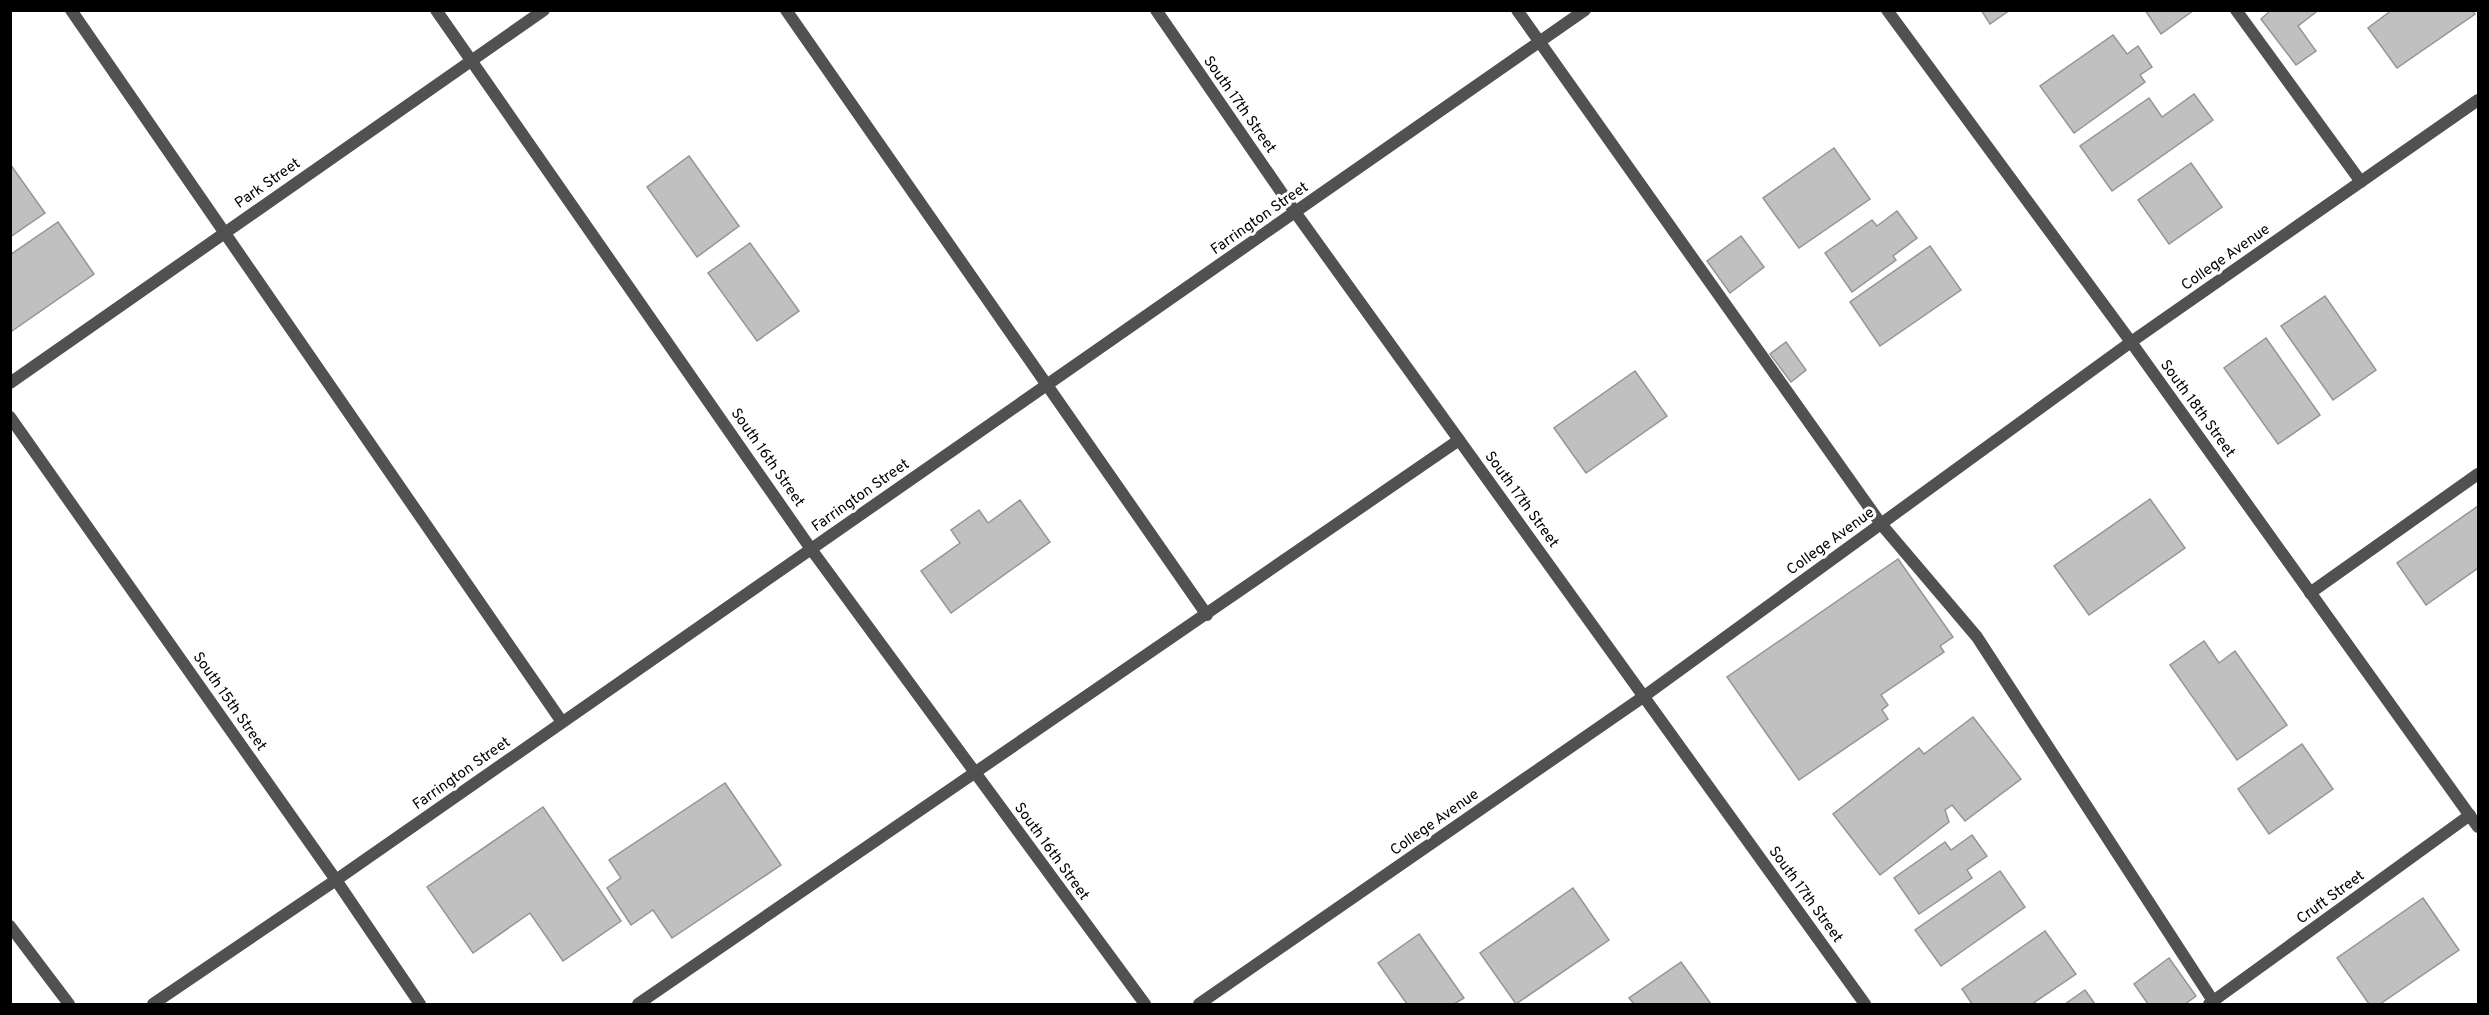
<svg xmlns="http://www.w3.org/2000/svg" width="2489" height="1015" font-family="Overpass,sans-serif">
	<rect width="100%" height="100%" fill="#fff"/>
	<!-- building -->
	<g fill="#c0c0c0" stroke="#959595" stroke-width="1.5">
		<polygon points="1981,10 2010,10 1990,24"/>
		<polygon points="2145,10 2194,10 2161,34"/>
		<polygon points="2271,10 2315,10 2316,12 2298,26 2316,51 2296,65 2261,19"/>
		<polygon points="2392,10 2472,10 2475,14 2397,68 2368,28"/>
		<polygon points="2113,35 2127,54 2138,46 2152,67 2140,75 2145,82 2074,133 2040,86"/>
		<polygon points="2194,94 2213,120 2112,191 2080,146 2149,98 2162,117"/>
		<polygon points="1834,148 1870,199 1799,248 1763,198"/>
		<polygon points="689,156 739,226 697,257 647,187"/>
		<polygon points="2191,163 2222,207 2169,244 2138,200"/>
		<polygon points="10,164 45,213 10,237"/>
		<polygon points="1897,211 1917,238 1893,256 1896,260 1852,292 1825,253 1872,220 1877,226"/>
		<polygon points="58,222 94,274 12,331 10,328 10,255"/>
		<polygon points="1741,236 1764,267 1730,293 1707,261"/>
		<polygon points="750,243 799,311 757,341 708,273"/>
		<polygon points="1930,246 1961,290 1880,346 1850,302"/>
		<polygon points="2325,296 2376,370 2333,400 2281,326"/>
		<polygon points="2266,338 2320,415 2278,444 2224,368"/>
		<polygon points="1786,342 1806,370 1791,382 1770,354"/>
		<polygon points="1635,371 1667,416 1586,473 1554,428"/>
		<polygon points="2150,499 2185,548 2089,615 2054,566"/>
		<polygon points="1020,500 1050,542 951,613 921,571 960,543 951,530 979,510 988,523"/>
		<polygon points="2478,506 2478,568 2426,605 2397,563"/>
		<polygon points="1898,559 1953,637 1940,646 1944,652 1881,695 1888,705 1882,710 1888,719 1799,780 1727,677"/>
		<polygon points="2204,641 2219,663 2235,651 2287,725 2237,760 2170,665"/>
		<polygon points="1973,717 2021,779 1965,821 1952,805 1945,810 1949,822 1880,875 1833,814 1919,748 1924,754"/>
		<polygon points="2302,744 2333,789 2269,834 2238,789"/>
		<polygon points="725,783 781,865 672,938 653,910 631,925 607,888 621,878 609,860"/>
		<polygon points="543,807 621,921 563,961 530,913 473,953 427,887"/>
		<polygon points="1972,835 1987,856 1967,870 1972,878 1919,914 1894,878 1945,842 1951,850"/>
		<polygon points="2000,871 2025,907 1941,966 1915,930"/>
		<polygon points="1573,888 1609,940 1516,1004 1480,953"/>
		<polygon points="2423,898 2459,950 2380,1004 2369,1004 2337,958"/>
		<polygon points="2045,931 2076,974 2032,1004 1972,1004 1962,989"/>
		<polygon points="1419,934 1464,998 1454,1004 1407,1004 1378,963"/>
		<polygon points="2169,958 2196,996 2185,1004 2148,1004 2134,984"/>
		<polygon points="1681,962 1711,1004 1634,1004 1629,998"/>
		<polygon points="2085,990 2095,1004 2065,1004"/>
	</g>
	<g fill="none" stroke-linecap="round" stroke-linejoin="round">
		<!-- service -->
		<g stroke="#515151" stroke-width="12">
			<polyline points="71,10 562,722"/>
			<polyline points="786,10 1207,615"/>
			<polyline points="1517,10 1881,524 1977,637 2215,1004"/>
			<polyline points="2236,10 2361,182"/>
			<polyline points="2310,593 2478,474"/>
			<polyline points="10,926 69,1004"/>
			<polyline points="638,1004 1459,440"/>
		</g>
		<!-- minor -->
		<g stroke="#515151" stroke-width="12">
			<polyline points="436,10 811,549 1145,1004"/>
			<polyline points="1156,10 1295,212 1865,1004"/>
			<polyline points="1887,10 2131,342 2478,827"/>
			<polyline points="10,383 544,10"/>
			<polyline points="10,417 336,880 420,1004"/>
			<polyline points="153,1004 336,880 1585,10"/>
			<polyline points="2209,1004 2470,815"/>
		</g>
		<!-- tertiary -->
		<polyline stroke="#515151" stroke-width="12" points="1199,1004 1643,697 2131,342 2478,100"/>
	</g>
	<g text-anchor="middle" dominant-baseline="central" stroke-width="6" stroke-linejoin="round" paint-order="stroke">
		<!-- street labels -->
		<g font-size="15" fill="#000" stroke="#fff">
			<text transform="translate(1239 105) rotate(55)">South 17th Street</text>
			<text transform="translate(268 184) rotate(-35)">Park Street</text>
			<text transform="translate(1260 219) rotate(-35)">Farrington Street</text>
			<text transform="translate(2226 258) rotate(-35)">College Avenue</text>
			<text transform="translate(2197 409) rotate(54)">South 18th Street</text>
			<text transform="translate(767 458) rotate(55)">South 16th Street</text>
			<text transform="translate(861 496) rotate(-35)">Farrington Street</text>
			<text transform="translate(1521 500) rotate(54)">South 17th Street</text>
			<text transform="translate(1831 542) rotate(-36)">College Avenue</text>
			<text transform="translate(229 702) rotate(55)">South 15th Street</text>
			<text transform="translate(462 774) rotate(-35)">Farrington Street</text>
			<text transform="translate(1435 823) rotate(-35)">College Avenue</text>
			<text transform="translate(1051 852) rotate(54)">South 16th Street</text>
			<text transform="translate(1805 895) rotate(54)">South 17th Street</text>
			<text transform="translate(2331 898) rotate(-36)">Cruft Street</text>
		</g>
	</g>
	<!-- border -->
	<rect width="2489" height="1015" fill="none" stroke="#000000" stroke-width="24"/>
</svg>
